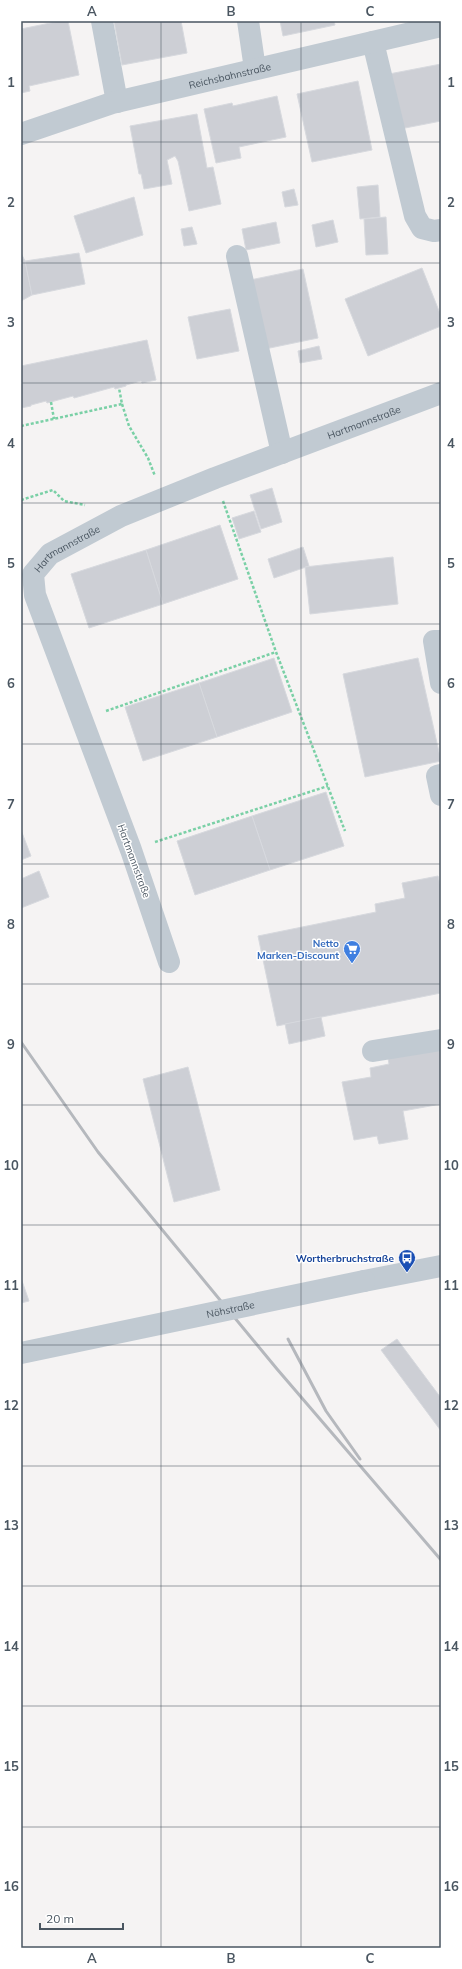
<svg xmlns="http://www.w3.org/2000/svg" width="462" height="1969" font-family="Mulish,sans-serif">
	<rect width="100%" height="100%" fill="#f5f3f3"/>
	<!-- building -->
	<g fill="#cdcfd5" stroke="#d7d9de">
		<polygon points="60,21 68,21 79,75 29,86 30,91 21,93 21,29"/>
		<polygon points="114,21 181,21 187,53 122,65"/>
		<polygon points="280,21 334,21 335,25 283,36"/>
		<polygon points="441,64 441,121 400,129 389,74"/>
		<polygon points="358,81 372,150 312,162 297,94"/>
		<polygon points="277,96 286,137 239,147 241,158 216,163 204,109 232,103 233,106"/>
		<polygon points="197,114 207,168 213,167 221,204 189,211 178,161 175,156 167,160 172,184 144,189 141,174 139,174 130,126"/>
		<polygon points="378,185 380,217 360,219 357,187"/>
		<polygon points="294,189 298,205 285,207 282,192"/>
		<polygon points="134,197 143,235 86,253 74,216"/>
		<polygon points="386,217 388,254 366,255 364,219"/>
		<polygon points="333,220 338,242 316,247 312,225"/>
		<polygon points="276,222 280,243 246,250 242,229"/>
		<polygon points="192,227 197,244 184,246 181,229"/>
		<polygon points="21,253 25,261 32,295 21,301"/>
		<polygon points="79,253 85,284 32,295 25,261"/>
		<polygon points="422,268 441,316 441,326 368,356 345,299"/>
		<polygon points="303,269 318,338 265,349 250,280"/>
		<polygon points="230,309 239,351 197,359 188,317"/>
		<polygon points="147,340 156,380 142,383 141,381 126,385 126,386 115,389 114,387 74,398 73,396 47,403 46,401 31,405 31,406 21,408 21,366"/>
		<polygon points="319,346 322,359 300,363 298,351"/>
		<polygon points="272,488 282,522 261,529 250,495"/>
		<polygon points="254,511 261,532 239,539 232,518"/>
		<polygon points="220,525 238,579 163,604 146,550"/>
		<polygon points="303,547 309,566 274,578 268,559"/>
		<polygon points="146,550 163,604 89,628 71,574"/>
		<polygon points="393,557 398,604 310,614 305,567"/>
		<polygon points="274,658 292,712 217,737 199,683"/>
		<polygon points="418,658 441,761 365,777 343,674"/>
		<polygon points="199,683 217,737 143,761 125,707"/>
		<polygon points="326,792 344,846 270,870 252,816"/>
		<polygon points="252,816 270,870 195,895 177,841"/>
		<polygon points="21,830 31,856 21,860"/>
		<polygon points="39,871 49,897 21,908 21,879"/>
		<polygon points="438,876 441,888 441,993 277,1026 258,936 376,912 375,904 405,898 402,883"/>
		<polygon points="321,1017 325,1036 289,1044 285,1024"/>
		<polygon points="441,1047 441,1104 403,1111 408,1139 379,1144 377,1136 354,1140 342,1082 371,1077 370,1068 389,1064 388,1058"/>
		<polygon points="188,1067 220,1190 174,1202 143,1079"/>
		<polygon points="21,1278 29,1301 21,1303"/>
		<polygon points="397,1339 441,1398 441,1431 381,1350"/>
	</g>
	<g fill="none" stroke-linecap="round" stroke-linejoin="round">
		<!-- path -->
		<g stroke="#7ad0a6" stroke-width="2.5" stroke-dasharray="3 2" stroke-linecap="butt">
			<polyline points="51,402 54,419"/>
			<polyline points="122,404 129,426 148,458 155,476"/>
			<polyline points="21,426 122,404 119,388"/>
			<polyline points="21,500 53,490 64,501 85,505"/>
			<polyline points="223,501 276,652 345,831"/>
			<polyline points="106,711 276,652"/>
			<polyline points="155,842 328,786"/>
		</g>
		<!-- minor -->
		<g stroke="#c1cad2" stroke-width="22">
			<polyline points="102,21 117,102"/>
			<polyline points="248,21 255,69"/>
			<polyline points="373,42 415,216 422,228 434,231 441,230"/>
			<path id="s1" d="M21,134l91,-31 329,-77"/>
			<polyline points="237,256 282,453"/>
			<polyline points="441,641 434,641 441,683"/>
			<polyline points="441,775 437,776 441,795"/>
			<path id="s2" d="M169,962l-38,-112 -96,-255 -2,-21 17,-20 71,-38 94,-38 226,-85"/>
			<polyline points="373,1051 441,1040"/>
			<polyline points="364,1281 441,1266"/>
		</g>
		<!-- rail -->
		<g stroke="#b5b8bd" stroke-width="3">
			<polyline points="21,1042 98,1152 277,1369 441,1560"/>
			<polyline points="288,1339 326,1411 360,1459"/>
		</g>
		<!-- minor-bridge -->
		<path stroke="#c1cad2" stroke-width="22" id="s3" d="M21,1353l343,-72"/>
	</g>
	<!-- grid -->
	<path fill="none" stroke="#4a5661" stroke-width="1" stroke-opacity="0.55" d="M161,21v1927M301,21v1927M21,142h420M21,263h420M21,383h420M21,503h420M21,624h420M21,744h420M21,864h420M21,984h420M21,1105h420M21,1225h420M21,1345h420M21,1466h420M21,1586h420M21,1706h420M21,1827h420"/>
	<!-- icons -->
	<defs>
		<symbol id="supermarket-pin" viewBox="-11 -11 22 30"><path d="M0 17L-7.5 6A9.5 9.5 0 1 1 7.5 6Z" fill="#3f7fe0" stroke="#fff"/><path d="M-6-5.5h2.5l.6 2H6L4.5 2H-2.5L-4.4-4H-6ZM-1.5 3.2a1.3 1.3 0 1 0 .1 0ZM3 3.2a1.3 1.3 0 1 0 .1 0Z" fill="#fff"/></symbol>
		<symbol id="bus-pin" viewBox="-11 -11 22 30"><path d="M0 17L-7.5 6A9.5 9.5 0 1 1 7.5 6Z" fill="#1a4fb4" stroke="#fff"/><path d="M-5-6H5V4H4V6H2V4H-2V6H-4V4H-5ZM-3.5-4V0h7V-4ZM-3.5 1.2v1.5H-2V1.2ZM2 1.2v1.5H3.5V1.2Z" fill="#fff"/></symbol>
	</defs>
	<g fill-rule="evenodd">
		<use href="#supermarket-pin" x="342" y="939" width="20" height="27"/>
		<use href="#bus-pin" x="397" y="1248" width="20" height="27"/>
	</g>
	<g text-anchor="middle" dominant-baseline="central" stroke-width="3" stroke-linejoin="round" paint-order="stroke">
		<!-- street labels -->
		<g font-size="10" fill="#4a5661" stroke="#fff">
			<text stroke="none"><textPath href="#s1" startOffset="217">Reichsbahnstraße</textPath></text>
			<text stroke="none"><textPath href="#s2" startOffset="779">Hartmannstraße</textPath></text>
			<text stroke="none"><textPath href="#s2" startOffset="455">Hartmannstraße</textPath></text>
			<text transform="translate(134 861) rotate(70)">Hartmannstraße</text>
			<text stroke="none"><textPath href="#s3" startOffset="214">Nöhstraße</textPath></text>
		</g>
		<!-- shop labels -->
		<g font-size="10" font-weight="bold" fill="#366cbe" stroke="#fff" text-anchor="end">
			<text x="339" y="943">Netto<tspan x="339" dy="12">Marken-Discount</tspan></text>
		</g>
		<!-- transit labels -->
		<g font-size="10" font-weight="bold" fill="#164399" stroke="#fff" text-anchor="end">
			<text x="394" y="1258">Wortherbruchstraße</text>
		</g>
	</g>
	<!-- border -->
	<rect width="462" height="1969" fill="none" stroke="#ffffff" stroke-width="44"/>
	<!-- scale -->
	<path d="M40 1923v6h83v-6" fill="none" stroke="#4a5661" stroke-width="2"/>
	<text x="46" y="1923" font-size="12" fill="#4a5661" stroke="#ffffff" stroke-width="3" paint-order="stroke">20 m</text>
	<rect x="22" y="22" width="418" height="1925" fill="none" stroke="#4a5661" stroke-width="1.5"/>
	<g font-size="13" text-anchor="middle" font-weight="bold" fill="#4a5661">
		<text x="92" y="16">A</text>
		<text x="231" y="16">B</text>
		<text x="370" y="16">C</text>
		<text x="11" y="87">1</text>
		<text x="451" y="87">1</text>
		<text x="11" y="207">2</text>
		<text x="451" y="207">2</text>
		<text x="11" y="327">3</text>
		<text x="451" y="327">3</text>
		<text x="11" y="448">4</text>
		<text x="451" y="448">4</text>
		<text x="11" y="568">5</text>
		<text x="451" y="568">5</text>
		<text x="11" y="688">6</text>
		<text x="451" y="688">6</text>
		<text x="11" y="809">7</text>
		<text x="451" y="809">7</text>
		<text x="11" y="929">8</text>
		<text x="451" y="929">8</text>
		<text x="11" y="1049">9</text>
		<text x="451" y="1049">9</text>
		<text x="11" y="1170">10</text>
		<text x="451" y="1170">10</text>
		<text x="11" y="1290">11</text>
		<text x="451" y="1290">11</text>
		<text x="11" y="1410">12</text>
		<text x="451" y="1410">12</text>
		<text x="11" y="1530">13</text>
		<text x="451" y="1530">13</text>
		<text x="11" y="1651">14</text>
		<text x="451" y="1651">14</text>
		<text x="11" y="1771">15</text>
		<text x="451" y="1771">15</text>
		<text x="11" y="1891">16</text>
		<text x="451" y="1891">16</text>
		<text x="92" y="1963">A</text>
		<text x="231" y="1963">B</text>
		<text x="370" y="1963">C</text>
	</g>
</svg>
